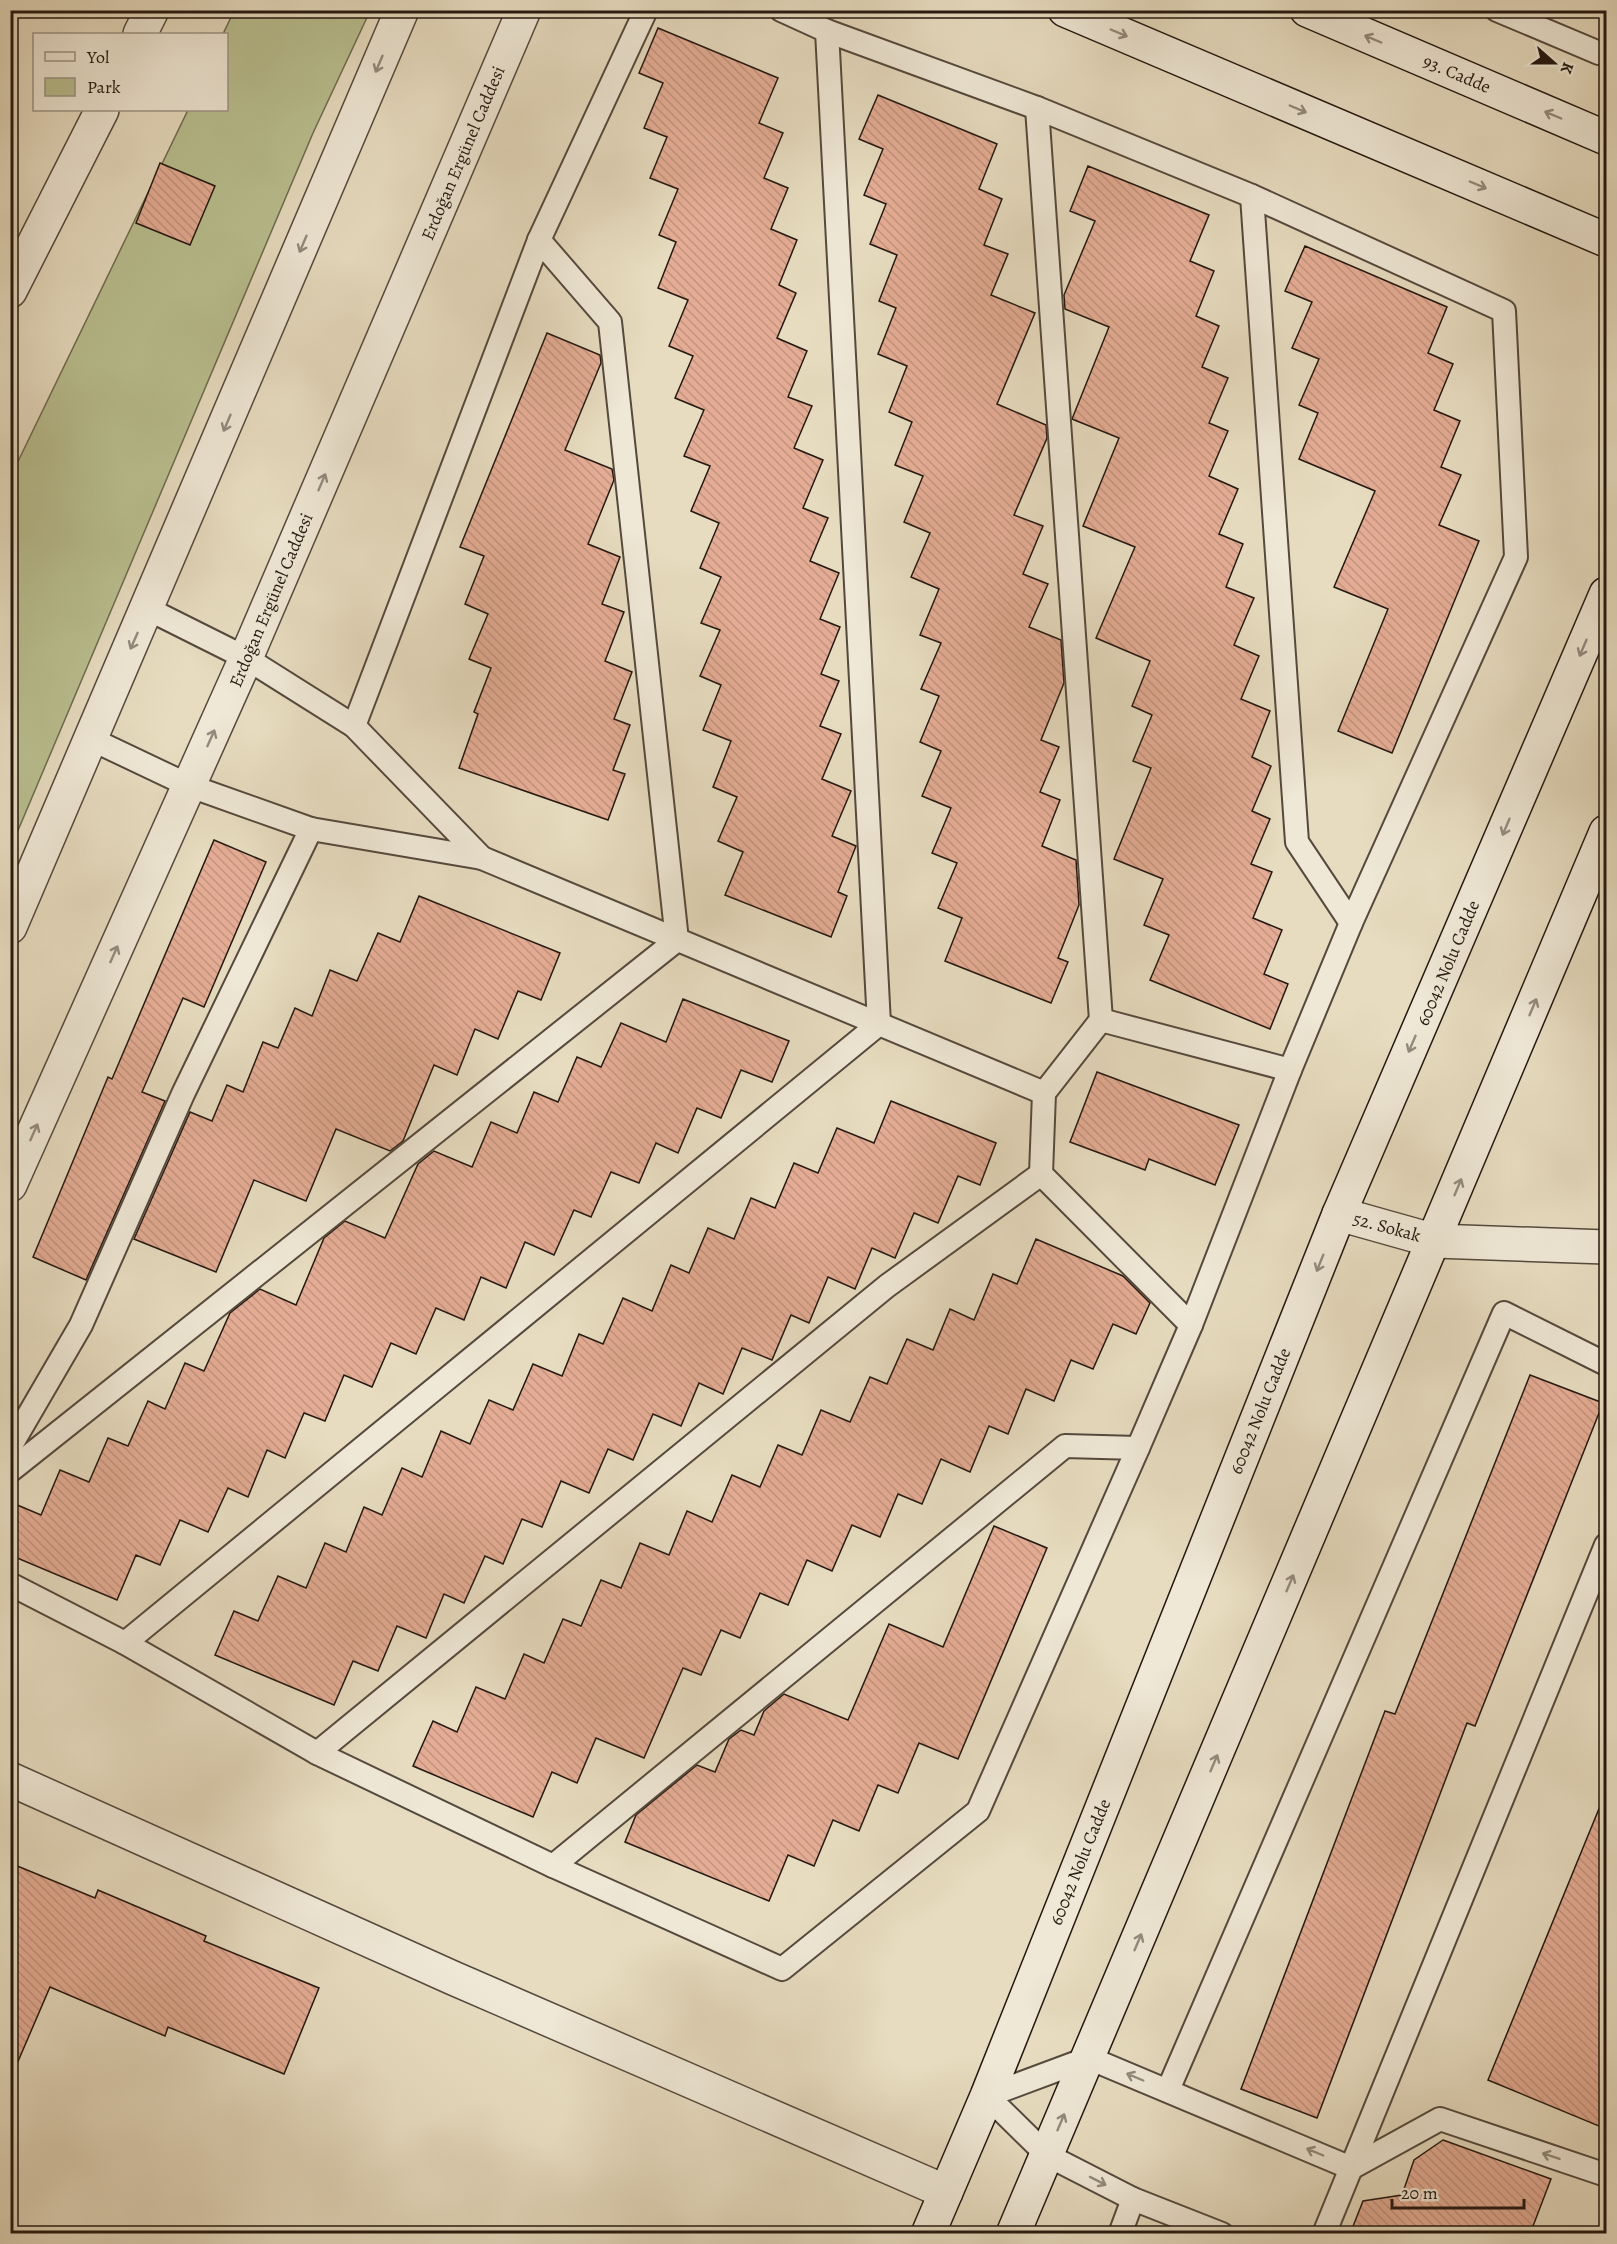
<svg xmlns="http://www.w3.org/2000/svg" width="1617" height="2244" font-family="Alegreya,serif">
	<defs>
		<pattern id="building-back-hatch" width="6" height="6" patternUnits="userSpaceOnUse" patternTransform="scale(1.5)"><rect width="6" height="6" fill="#e4ac94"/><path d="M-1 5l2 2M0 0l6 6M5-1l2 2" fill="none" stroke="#c3937f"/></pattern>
	</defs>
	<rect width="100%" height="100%" fill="#e7dcc0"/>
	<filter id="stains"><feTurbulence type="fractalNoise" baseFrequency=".00333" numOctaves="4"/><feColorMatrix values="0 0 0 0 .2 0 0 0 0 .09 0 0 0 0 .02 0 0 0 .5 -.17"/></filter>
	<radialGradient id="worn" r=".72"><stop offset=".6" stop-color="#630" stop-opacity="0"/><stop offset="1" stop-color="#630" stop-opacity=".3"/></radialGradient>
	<!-- green -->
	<polygon fill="#b9bf90" stroke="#6e6c50" stroke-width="1.5" points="234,11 370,11 313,133 11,847 11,476 188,110 226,110 226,34 223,34"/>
	<!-- building -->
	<g fill="url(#building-back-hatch)" stroke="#241811" stroke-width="1.5">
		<polygon points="658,28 778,78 759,123 783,133 764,178 788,188 771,229 797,240 779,285 796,293 777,338 807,351 788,397 812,406 794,448 823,460 803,508 828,518 810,561 839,573 820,619 840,627 821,674 839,681 820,726 841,734 822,779 851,791 832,836 856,846 838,892 847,896 831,937 725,895 743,852 718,841 737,797 713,787 731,741 703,730 721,685 700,676 720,630 701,623 721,577 700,568 719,523 691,511 710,466 684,456 704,410 675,398 693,356 669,346 688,300 658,288 676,242 659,235 678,189 650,178 667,137 644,128 663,83 639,73"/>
		<polygon points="878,95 997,144 979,189 1002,199 984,245 1008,254 991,295 1035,313 997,404 1046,425 1047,438 1014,515 1043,526 1023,574 1048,584 1029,627 1061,640 1064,683 1041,740 1059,747 1040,792 1060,800 1042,846 1076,860 1079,905 1058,958 1068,962 1051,1003 945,961 962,918 938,908 957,863 932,853 951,808 922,796 941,751 920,742 939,696 921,689 941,643 920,635 939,589 911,577 930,533 904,522 923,476 895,465 912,422 889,412 907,366 878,354 896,308 879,301 897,255 870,244 886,204 864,195 883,149 859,139"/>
		<polygon points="160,163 215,186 190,245 136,223"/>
		<polygon points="1088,166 1209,215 1190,261 1214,271 1196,316 1219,326 1202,367 1228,378 1209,423 1228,431 1209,476 1238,489 1219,534 1243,544 1226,587 1254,598 1234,645 1259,656 1241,699 1270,711 1252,757 1271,766 1252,811 1270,819 1251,864 1272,872 1253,918 1282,930 1264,974 1288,984 1270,1029 1150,980 1169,935 1144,925 1163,879 1114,859 1151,768 1133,761 1152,715 1132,706 1150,661 1096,638 1135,547 1083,526 1119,438 1072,419 1109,327 1065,309 1064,295 1095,221 1070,211"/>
		<polygon points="1305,246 1447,307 1428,353 1453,364 1434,410 1460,421 1441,467 1461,475 1439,525 1479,541 1392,753 1338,731 1388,609 1334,587 1375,491 1299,459 1318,413 1299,405 1319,359 1292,348 1312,302 1285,291"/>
		<polygon points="547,333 600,355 601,363 565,450 612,469 614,480 588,544 620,557 602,604 624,612 605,661 632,672 614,719 630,725 613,770 625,774 608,820 459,768 478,714 474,712 491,668 469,659 488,614 465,604 484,556 460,547"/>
		<polygon points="214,840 266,862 204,1007 183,998 142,1092 165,1101 86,1280 33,1257 108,1077 112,1079"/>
		<polygon points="419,896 560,953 541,1000 518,991 498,1039 475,1029 457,1075 434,1065 403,1141 390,1151 336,1129 306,1201 254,1180 216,1272 134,1239 190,1112 212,1121 227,1085 243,1092 263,1042 278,1048 295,1008 312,1016 330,970 357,981 378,933 400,942"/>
		<polygon points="683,999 789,1041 772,1082 741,1070 721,1118 697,1108 678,1153 656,1143 639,1183 611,1172 591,1217 574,1210 554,1255 525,1242 506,1288 481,1277 464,1320 436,1308 416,1354 391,1343 372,1387 344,1375 325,1421 304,1413 285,1458 267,1450 248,1497 228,1488 208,1532 180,1520 160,1565 136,1555 117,1600 10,1555 10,1502 41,1515 60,1470 89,1482 108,1438 128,1446 148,1401 165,1409 185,1363 204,1371 230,1313 260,1289 296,1305 324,1238 345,1221 385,1238 418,1164 434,1151 472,1167 491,1122 517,1133 534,1092 558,1102 577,1057 601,1067 621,1023 666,1042"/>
		<polygon points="1097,1072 1239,1125 1215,1185 1149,1159 1145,1170 1070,1142"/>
		<polygon points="891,1101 996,1143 980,1185 958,1176 938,1223 914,1213 895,1258 872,1248 855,1289 828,1277 809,1323 791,1315 772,1360 742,1348 723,1394 699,1383 681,1426 653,1414 633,1460 608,1449 589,1493 561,1481 542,1527 522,1519 503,1564 485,1556 464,1603 444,1594 426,1638 397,1626 378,1671 353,1661 334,1705 215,1655 234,1611 258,1621 278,1576 306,1588 325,1543 346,1552 364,1507 382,1515 402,1468 422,1477 441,1431 470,1444 489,1400 513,1410 533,1364 562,1376 579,1334 603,1344 623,1298 652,1311 671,1265 689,1273 708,1228 734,1239 751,1198 775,1208 794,1163 818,1173 837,1128 874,1143"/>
		<polygon points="1036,1239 1123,1276 1150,1303 1136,1334 1113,1324 1093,1369 1071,1360 1054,1401 1026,1389 1008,1434 989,1426 970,1472 941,1459 922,1504 898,1494 880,1537 852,1525 832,1571 807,1560 788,1605 760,1593 740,1638 721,1630 701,1675 683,1668 644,1758 596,1738 577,1783 552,1772 533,1817 413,1766 433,1721 457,1732 476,1687 505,1699 524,1654 544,1663 563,1619 581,1626 601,1580 621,1588 640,1543 669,1555 687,1511 712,1522 732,1475 760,1487 778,1445 802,1455 821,1410 850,1422 870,1377 887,1384 907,1339 933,1350 950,1309 974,1320 993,1274 1017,1284"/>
		<polygon points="1530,1375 1603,1403 1475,1726 1467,1723 1317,2118 1241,2089 1385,1711 1395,1714"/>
		<polygon points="994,1526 1047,1548 958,1759 919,1743 898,1793 878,1785 859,1831 833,1820 814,1866 788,1855 769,1901 625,1842 636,1815 697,1765 715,1772 729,1739 741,1730 754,1735 764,1711 784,1694 848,1720 889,1624 943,1647"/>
		<polygon points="1605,1794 1606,1794 1606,2129 1488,2080"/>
		<polygon points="10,1863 95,1898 98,1890 206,1936 204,1941 319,1988 284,2074 168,2027 165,2036 50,1987 10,2080"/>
		<polygon points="1443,2140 1551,2179 1530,2234 1350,2234 1363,2201 1402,2195 1414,2160"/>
	</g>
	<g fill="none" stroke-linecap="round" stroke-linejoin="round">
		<defs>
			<g id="lane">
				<polyline points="781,10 827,31"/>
				<polyline points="1497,10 1599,53"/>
				<polyline points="1252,196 1297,842 1351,923"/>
				<polyline points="148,609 246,658 354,726 482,858"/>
				<polyline points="354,726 539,240 646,10"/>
				<polyline points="91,739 190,786 311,829 482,858 1044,1093"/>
				<polyline points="1191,1325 1041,1174 1044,1093 1101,1020 1290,1070"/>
				<polyline points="10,1447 81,1325 183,1094 311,829"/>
				<polyline points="10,1471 677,940 610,322 539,240"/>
				<polyline points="10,1584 125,1643 879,1024 827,31 1037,108"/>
				<polyline points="125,1643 317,1753 887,1286 1041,1174"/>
				<polyline points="317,1753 553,1866 1065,1446 1138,1448"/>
				<polyline points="553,1866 782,1969 978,1811 1138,1448 1191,1325 1290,1070 1351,923 1516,557 1504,311 1252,196 1037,108 1101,1020"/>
				<polyline points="1168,2090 1504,1313 1606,1364"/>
				<polyline points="1120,2234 1133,2199"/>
				<polyline points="1222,2234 1133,2199 1047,2155 987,2096 1089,2058 1351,2168 1440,2119 1606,2175"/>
				<polyline points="1324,2234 1606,1545"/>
			</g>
			<g id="street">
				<polyline points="140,34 152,10"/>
				<polyline points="10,291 102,110"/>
				<polyline points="10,927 402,10"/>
				<polyline points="10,1185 246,658 524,10"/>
				<polyline points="1339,1214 1435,1241 1606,1247"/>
				<polyline points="10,1779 453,1978 946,2192"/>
			</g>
			<g id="secondary">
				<polyline points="1065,10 1606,240"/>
				<polyline points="1307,10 1606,138"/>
				<polyline points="928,2234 987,2096 1339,1214 1606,594"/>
				<polyline points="1013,2234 1606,832"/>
			</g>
		</defs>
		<!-- lane casing -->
		<use href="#lane" stroke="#55493d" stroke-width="26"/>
		<!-- street casing -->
		<use href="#street" stroke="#55493d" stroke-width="36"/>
		<!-- secondary casing -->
		<use href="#secondary" stroke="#241811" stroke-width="36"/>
		<!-- lane -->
		<use href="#lane" stroke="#efe8d6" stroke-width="22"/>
		<!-- street -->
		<use href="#street" stroke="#efe8d6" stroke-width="33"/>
		<!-- secondary -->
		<use href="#secondary" stroke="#efe8d6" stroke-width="33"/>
	</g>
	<!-- one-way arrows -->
	<defs><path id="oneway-shaft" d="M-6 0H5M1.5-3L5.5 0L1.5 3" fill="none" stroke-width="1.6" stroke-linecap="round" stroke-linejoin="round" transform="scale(1.5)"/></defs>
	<g stroke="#948a7d">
		<use href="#oneway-shaft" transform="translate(1119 33) rotate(23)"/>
		<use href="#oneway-shaft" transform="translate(1373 39) rotate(-157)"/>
		<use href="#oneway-shaft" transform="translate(379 64) rotate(113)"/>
		<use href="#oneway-shaft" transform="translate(1298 109) rotate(23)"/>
		<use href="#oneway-shaft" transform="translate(1553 115) rotate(-157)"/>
		<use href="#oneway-shaft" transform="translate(1478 185) rotate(23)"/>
		<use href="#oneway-shaft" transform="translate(303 244) rotate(113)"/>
		<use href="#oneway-shaft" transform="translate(227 423) rotate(113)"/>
		<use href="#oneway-shaft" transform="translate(322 482) rotate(-67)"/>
		<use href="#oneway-shaft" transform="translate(134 641) rotate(114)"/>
		<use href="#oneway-shaft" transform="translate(1583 648) rotate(113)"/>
		<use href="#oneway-shaft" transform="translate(211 738) rotate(-66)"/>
		<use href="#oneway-shaft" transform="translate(1506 827) rotate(113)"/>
		<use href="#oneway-shaft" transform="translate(114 954) rotate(-66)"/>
		<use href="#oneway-shaft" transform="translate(1533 1007) rotate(-67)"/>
		<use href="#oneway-shaft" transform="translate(1412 1044) rotate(113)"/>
		<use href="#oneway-shaft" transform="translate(34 1132) rotate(-66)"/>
		<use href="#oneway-shaft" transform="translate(1458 1187) rotate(-67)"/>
		<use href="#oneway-shaft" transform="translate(1320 1263) rotate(112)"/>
		<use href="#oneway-shaft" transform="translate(1290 1583) rotate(-67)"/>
		<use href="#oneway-shaft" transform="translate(1214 1763) rotate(-67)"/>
		<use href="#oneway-shaft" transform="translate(1138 1942) rotate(-67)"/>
		<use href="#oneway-shaft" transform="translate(1135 2077) rotate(-157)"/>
		<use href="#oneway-shaft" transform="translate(1061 2122) rotate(-67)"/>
		<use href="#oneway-shaft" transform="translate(1315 2152) rotate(-157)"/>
		<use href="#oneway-shaft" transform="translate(1551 2156) rotate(-162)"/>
		<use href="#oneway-shaft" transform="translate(1098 2181) rotate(27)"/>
	</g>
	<g text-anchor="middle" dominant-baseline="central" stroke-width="4.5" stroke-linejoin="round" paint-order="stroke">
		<!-- street labels -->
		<g font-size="18" fill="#241811" stroke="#efe8d6">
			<text transform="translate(1457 74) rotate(23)">93. Cadde</text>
			<text transform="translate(463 153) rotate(-67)">Erdoğan Ergünel Caddesi</text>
			<text transform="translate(271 600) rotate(-67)">Erdoğan Ergünel Caddesi</text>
			<text transform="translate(1448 963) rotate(-67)">60042 Nolu Cadde</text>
			<text transform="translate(1387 1227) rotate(15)">52. Sokak</text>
			<text transform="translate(1260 1411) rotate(-68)">60042 Nolu Cadde</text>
			<text transform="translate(1080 1862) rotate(-68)">60042 Nolu Cadde</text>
		</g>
	</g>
	<!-- margin -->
	<rect width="1617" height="2244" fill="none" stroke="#e7dcc0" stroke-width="36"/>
	<rect x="12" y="12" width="1593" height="2220" fill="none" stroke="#241811" stroke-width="3"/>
	<rect x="18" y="18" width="1581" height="2208" fill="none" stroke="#241811" stroke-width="1.5"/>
	<!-- legend -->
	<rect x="33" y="33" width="195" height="78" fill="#efe8d6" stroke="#9e9587" stroke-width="1.5"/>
	<rect x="45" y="52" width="30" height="9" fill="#efe8d6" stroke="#9e9587" stroke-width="1.5"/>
	<text x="87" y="63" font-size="18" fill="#241811">Yol</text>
	<rect x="45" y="78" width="30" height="18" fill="#b9bf90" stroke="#9e9587" stroke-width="1.5"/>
	<text x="87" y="93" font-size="18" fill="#241811">Park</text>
	<!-- north arrow -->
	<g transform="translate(1554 63) rotate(111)" stroke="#efe8d6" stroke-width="4.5" paint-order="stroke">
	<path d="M0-4.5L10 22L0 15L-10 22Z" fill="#241811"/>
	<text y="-9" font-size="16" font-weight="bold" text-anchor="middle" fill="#241811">K</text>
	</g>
	<!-- scale -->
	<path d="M1392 2199v9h132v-9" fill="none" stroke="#241811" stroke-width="3"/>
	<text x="1401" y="2199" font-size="18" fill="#241811" stroke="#efe8d6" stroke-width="4.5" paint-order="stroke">20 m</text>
	<rect width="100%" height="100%" filter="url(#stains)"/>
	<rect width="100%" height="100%" fill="url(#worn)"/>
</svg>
